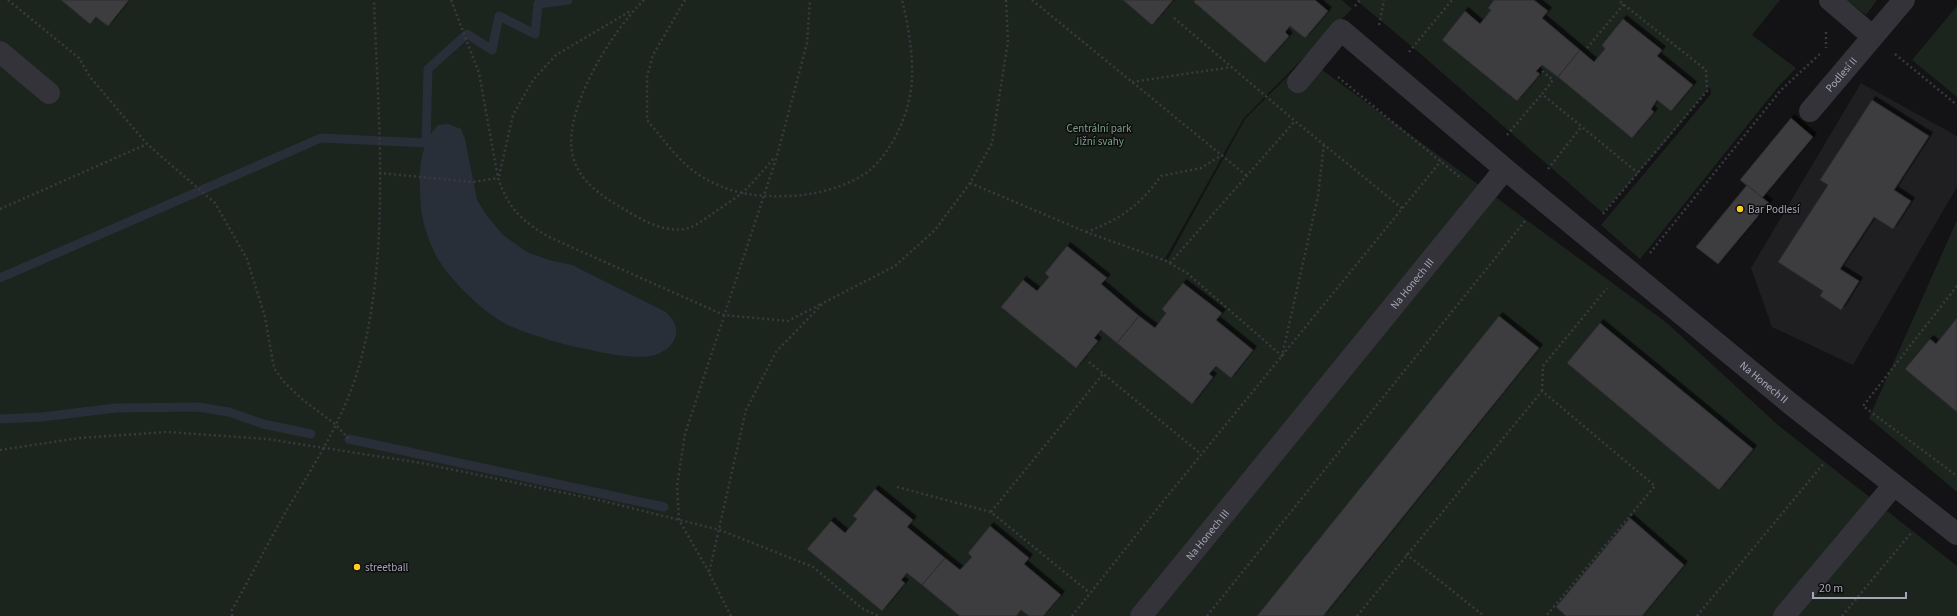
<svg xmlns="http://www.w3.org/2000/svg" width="1957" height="616" font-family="'Source Sans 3',sans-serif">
	<defs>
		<filter id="shadow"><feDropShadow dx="3.5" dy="-3.5" stdDeviation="0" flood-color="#0009"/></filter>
	</defs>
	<rect width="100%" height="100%" fill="#131214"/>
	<!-- built -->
	<polygon fill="#1f1e21" points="1861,83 1957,136 1957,187 1853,365 1772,327 1751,268"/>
	<!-- green -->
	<g fill="#1c241e">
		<polygon points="0,0 1342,0 1352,9 1244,118 1165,259 1168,259 1245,119 1306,58 1667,323 1778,425 1957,566 1957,616 0,616"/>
		<polygon points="1356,0 1780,0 1752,35 1796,68 1778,87 1640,259 1601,225 1711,94 1710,87 1667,140 1603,213 1416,50"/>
		<polygon points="1847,0 1877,0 1866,15"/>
		<polygon points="1957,6 1957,97 1912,60"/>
		<polygon points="1957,220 1957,492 1869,418"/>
	</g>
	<!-- water -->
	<path fill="#282f38" d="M448,124l13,5 4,10 12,61 10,16 16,19 24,17 22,8 23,5 92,46c22,16 12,40 -13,45 -17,3 -43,-2 -60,-6 -27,-5 -55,-13 -81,-24 -23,-10 -59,-45 -72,-67 -8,-13 -16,-37 -17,-51 -2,-29 -4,-61 17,-83z"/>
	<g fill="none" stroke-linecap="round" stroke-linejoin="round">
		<!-- stream -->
		<g stroke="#282f38" stroke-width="9">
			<polyline points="0,278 321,138 426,143 428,69 467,34 492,50 499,16 535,34 538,4 568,0"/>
			<polyline points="0,419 42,417 116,408 198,407 229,412 263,424 311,434"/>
			<polyline points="349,439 664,507"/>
		</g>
	</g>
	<!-- building -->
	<g fill="#3c3c41" stroke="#2d2c30" filter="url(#shadow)">
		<polygon points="61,0 129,0 108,26 96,17 90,24"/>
		<polygon points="1123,0 1173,0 1152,25"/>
		<polygon points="1195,0 1315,0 1328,11 1305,38 1290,26 1285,32 1289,36 1265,63 1194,2"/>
		<polygon points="1494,0 1534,0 1548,11 1542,18 1580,50 1558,77 1542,65 1536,71 1540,74 1517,101 1442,40 1465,11 1480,24 1491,10 1488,8"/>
		<polygon points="1623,19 1662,50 1657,56 1693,85 1671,111 1657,100 1651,109 1654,112 1632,138 1558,77 1580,50 1594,62 1605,49 1602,45"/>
		<polygon points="1872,100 1929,136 1894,190 1911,201 1893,229 1874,217 1840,269 1859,281 1841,310 1820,296 1823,291 1778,262 1828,185 1820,180"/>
		<polygon points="1791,118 1813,137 1762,198 1740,180"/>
		<polygon points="1747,185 1769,203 1718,264 1696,247"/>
		<polygon points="1067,246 1107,278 1101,284 1139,316 1117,343 1101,330 1094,338 1098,341 1076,368 1001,307 1023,280 1037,291 1049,277 1045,273"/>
		<polygon points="1183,283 1222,313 1216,320 1253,350 1231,378 1216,366 1209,374 1213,377 1192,404 1117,343 1139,316 1155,328 1166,313 1162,309"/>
		<polygon points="1499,316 1539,348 1323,616 1257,616"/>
		<polygon points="1957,318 1957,412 1905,369 1930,339 1936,344"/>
		<polygon points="1600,323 1753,449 1719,490 1567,363"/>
		<polygon points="875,489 913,520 907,527 945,558 922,585 907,573 901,580 905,583 882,611 807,549 831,521 845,533 857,519 853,516"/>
		<polygon points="1630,518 1684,565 1642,616 1566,616 1556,607"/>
		<polygon points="990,526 1029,558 1024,564 1061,595 1043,616 1029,616 1021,610 1016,616 960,616 922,585 945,558 960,570 972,557 968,553"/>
	</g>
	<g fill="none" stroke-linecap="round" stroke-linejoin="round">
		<!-- path -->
		<g stroke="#393a40" stroke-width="2.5" stroke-dasharray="2 3" stroke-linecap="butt">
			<polyline points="8,0 79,58 90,77 147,144 215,203 247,259 265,317 274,368 284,382 303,400 335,424 349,439"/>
			<path d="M451,0l28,73 19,105c11,32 25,44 53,60l173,77 64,6 33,-17"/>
			<path d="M644,0c-32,31 -88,118 -69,163 9,23 32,36 52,48 18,11 41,23 62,17 8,-3 17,-10 23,-14 10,-7 21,-14 30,-21 12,-11 22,-24 33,-36"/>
			<path d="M685,0l-32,55 -6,22v43c17,20 34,45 57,58 28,16 52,19 84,18 24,0 58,-9 78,-23 27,-20 45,-63 46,-95 1,-24 -4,-55 -10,-78"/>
			<polyline points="1032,0 1247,176"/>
			<polyline points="1355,6 1360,0"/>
			<polyline points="1174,18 1295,121 1403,209"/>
			<polyline points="1379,25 1384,0"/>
			<polyline points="1826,32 1826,48"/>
			<polyline points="1587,48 1624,4"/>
			<polyline points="1409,52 1452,0"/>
			<polyline points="1895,54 1957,105"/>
			<polyline points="1542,71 1553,80 1542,94 1638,173"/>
			<polyline points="1338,77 1462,179"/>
			<polyline points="1132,82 1232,67"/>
			<polyline points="1507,135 1542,94"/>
			<polyline points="1548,169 1582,126"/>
			<polyline points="379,173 473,182 498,178"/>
			<polyline points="499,176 513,115 533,80 556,55 632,10"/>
			<polyline points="970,183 1086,232 1164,260 1187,273 1282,356 1318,196 1324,144"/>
			<polyline points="0,209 147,144"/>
			<polyline points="1603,214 1707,91 1706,70 1618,0"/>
			<path d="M1086,232c34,-12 54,-27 75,-56l40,-8 21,-13"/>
			<polyline points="1650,253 1781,90 1821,53"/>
			<polyline points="1170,263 1295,121"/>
			<polyline points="1957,286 1863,406 1957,476"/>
			<polyline points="1089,362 1201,454"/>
			<polyline points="1542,391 1543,366 1607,288"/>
			<polyline points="0,450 80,438 167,432 267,439 421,463 603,501 720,530 813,567 863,609 879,616"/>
			<polyline points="897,487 991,512 1090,593"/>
			<polyline points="991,512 1103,374"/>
			<polyline points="1406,554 1484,616"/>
			<polyline points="709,572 679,520 677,486 685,434 777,156 807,43 810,0"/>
			<path d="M232,616v-6c19,-34 37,-69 56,-102 26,-43 54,-87 69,-135 35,-114 21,-255 17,-373"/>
			<polyline points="731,616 709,573 746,410 776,352 823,303 895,266 935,230 970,183 992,143 1008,41 1006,0"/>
			<polyline points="1072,616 1165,499 1441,161"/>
			<polyline points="1207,616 1525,221"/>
			<polyline points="1357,616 1542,391 1655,486 1546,616"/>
			<polyline points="1697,616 1824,463"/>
			<polyline points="1842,616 1911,533"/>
		</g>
		<!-- street -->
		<g stroke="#333339" stroke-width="22">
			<polyline points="1830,0 1872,36"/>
			<polyline points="0,52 49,93"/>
			<path id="s1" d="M1298,82l43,-52 164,139 287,236 165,129"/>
			<path id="s2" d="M1810,111l94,-111"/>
			<path id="s3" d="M1141,616l364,-447"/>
			<polyline points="1784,616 1893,486"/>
		</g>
	</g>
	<!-- markers -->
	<g fill="#fbce23" stroke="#0e0d0f" stroke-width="1.5">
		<circle cx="1740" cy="209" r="4"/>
		<circle cx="357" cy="567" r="4"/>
	</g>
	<g text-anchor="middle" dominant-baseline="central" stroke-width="3" stroke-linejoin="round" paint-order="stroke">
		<!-- street labels -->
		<g font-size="11" fill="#a3a6b5" stroke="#0e0d0f">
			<text stroke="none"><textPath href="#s2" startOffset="48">Podlesí II</textPath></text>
			<text stroke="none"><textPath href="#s3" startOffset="429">Na Honech III</textPath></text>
			<text stroke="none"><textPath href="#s1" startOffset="618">Na Honech II</textPath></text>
			<text stroke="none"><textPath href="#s3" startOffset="105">Na Honech III</textPath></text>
		</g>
		<!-- park labels -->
		<g font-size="11" fill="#79a281" stroke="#0e0d0f">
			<text x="1099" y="128">Centrální park<tspan x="1099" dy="13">Jižní svahy</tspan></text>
		</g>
		<!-- poi labels -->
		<g font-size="11" fill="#a3a6b5" stroke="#0e0d0f" text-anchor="start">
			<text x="1748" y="209">Bar Podlesí</text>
			<text x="365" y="567">streetball</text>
		</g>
	</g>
	<!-- scale -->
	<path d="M1813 592v6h93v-6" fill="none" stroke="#a3a6b5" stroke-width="2"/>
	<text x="1819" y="592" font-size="12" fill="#a3a6b5" stroke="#0e0d0f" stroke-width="3" paint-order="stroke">20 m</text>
</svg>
